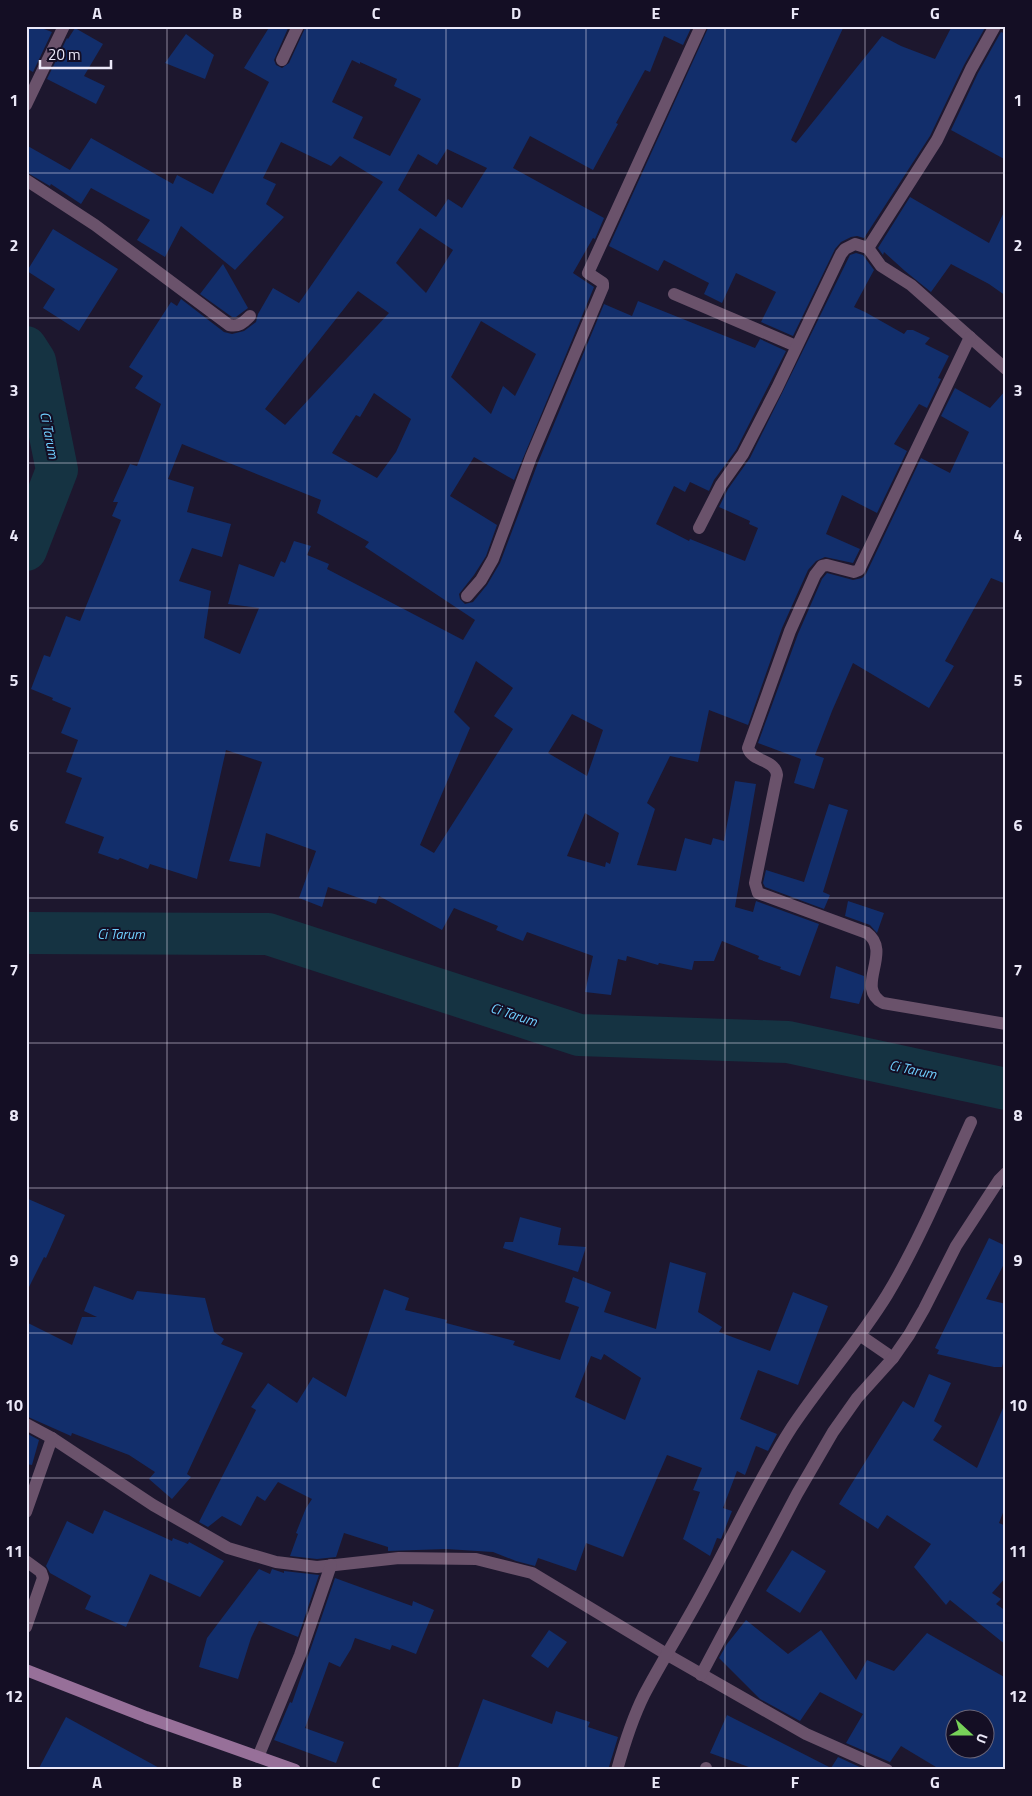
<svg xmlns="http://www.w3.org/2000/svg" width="1032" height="1796" font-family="'Titillium Web',sans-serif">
	<rect width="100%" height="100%" fill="#1d172e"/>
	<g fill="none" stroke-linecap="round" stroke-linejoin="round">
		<!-- river -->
		<g stroke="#153342" stroke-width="42">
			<polyline points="26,347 35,361 57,470 26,550"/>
			<polyline points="26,933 268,934 579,1035 788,1042 1006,1089"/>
		</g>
	</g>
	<!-- building -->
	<g fill="#122e6b" fill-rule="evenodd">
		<polygon points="26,26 36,26 52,32 33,72 26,68"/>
		<path d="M270,26h19l-15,34 2,5 6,3 7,-5 17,-37h386l-9,19 -19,-9 -14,36 -5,-2 -29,53 2,1 -25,46 -63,-34 -17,32 91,50 -9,21 -2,-1 -20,35 21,14 -80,193 -40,-23 -24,39 47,29 -11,31 -12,19 -15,19 1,5 5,5 8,-2 14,-17 13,-22 39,-103 65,-156 28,12 6,-15 117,47 5,-9 26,12 -50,99 -22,30 -5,11 -19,-9 -5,10 -11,-6 -18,38 33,17 1,-2 55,22 13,-33 -9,-4 1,-3 -31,-14 9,-18 22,-31 100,-203 6,-2 7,2 11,15 -20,37 11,5 39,22 3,-4h6l17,8 -5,6 24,12 -11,22 3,1 -14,29 -8,-4 -25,40 13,7 -30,62 -35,-18 -16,39 34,15 -7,14 -28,-6 -9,4 -8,9 -26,58 -34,97 -39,-15 -11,52 -28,-6 -23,47 8,6 -18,56 39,6 9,-33 26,7 2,-7 11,3 11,-60 21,3 -21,123 18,5 3,-11 63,23 -19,52 -20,-7 1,-2 -23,-8 1,-3 -37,-15 -8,20h-20l-2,9 -33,-7 -1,2 -31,-9 -1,5 -8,-2 -7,36 -26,-3 8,-36 -66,-24 -4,9 -27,-11 2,-4 -44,-18 -12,22 -63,-34 -3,8 -48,-17 -6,20 -23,-9 17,-47 -50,-18 -6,34 -31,-6 33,-99 -36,-12 -29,129 -47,-15 -2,5 -28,-11 -2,2 -20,-7 6,-16 -39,-14 17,-45 -16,-6 12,-32 -17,-7 10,-25 -19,-8 1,-2 -22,-9 13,-34 6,2 16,-41 14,5 41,-101 -9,-4 6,-14h-5l17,-38 7,2 24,-62 -26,-16 8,-12 -14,-9 42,-65 6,4 4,-7 43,33 8,2 12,-3 12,-9 2,-8 15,-26 26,15 84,-121 -43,-26 -9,10 -50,-24 -18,36 13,6 -10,20 18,13 -49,53 -54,-44 -16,31 -28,-17 13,-20 -59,-32 -10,16 -30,-20 -1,2 -24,-14v-27l44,25 21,-32 82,46 4,-9 36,19 56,-112 -25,-14zM352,60l8,4v-2l37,17 -3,7 27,13 -31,57 -37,-18 10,-21 -31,-15zM447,149l40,19 -25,40 -14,-9 -12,18 -38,-27 20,-36 19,11zM420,228l33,22 -27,43 -30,-30zM358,291l31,22 -104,112 -20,-16zM481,321l55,33 -21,42 -12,-10 -12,28 -40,-37zM374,393l37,26 -15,33 -19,26 -45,-25 24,-38 4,2zM182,444l139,56 -4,13 52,29 -4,5 110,73 -12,20 -136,-71 2,-5 -22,-9 4,-9 -17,-5 -9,22 -4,-2 -7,16 -35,-13 -11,40 31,4 -19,46 -36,-16 7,-47 -32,-10 13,-33 30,9 9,-33 -44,-12 7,-25 -26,-8zM476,661l37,27 -19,28 19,13 -79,124 -14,-8 50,-117 -16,-16zM572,714l31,16 -16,46 -39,-23zM585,813l34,20 -9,31 -4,-2 -1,5 -38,-11z"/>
		<polygon points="709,26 844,26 791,140 796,143 882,36 901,46 935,59 952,26 986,26 964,65 930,136 864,238 857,236 851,237 841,242 835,249 793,336 761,322 776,292 736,273 722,303 704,294 709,283 664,260 658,271 609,246"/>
		<polygon points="75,28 103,44 84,76 105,86 96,104 47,79 67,38 68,39"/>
		<polygon points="1001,32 1006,34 1006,160 951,130 978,73"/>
		<polygon points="186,34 214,55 205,79 165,63"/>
		<polygon points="910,197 989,243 1006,208 1006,296 989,284 951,264 931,292 905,271 884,252 883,255 878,248"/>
		<polygon points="53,229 118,269 79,331 43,308 55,289 27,271"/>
		<polygon points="223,264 248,308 236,317 232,317 200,294"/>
		<polygon points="955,388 990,408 1006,390 1006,584 991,578 945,661 954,666 929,708 853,663 832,711 815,755 824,758 814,789 794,783 801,759 758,743 798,634 822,579 827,573 853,580 862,578 866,574 921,458 950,473 969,432 941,416"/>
		<polygon points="829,804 848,810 823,892 830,895 824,909 765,887 763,883 766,870 804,882"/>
		<polygon points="848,901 884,913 877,933 870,925 845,916"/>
		<polygon points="836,966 864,976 864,989 859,1004 830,998"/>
		<polygon points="26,1198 65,1215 46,1258 44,1257 26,1293"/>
		<polygon points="520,1217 561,1228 558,1245 586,1247 578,1272 503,1248 505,1242 513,1242"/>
		<polygon points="989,1238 1006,1246 1006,1260 986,1299 1006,1304 1006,1352 1002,1367 994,1367 937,1354 939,1350 935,1348"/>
		<path d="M670,1262l36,11 -8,39 24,15 -3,5 51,19 23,-59 35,14 -30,79 -40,-15 -18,49 37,15 -9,17 -12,-5 -11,29 -8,-4 -14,37 9,3 -11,28 -4,-1 -7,18 -27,-17 17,-47 -7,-2 9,-22 -35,-13 -44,102 -37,-14 -10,28 -38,-13 -3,8 -19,-5 -23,-9 -47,-3 -58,2v-4l-44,-14 -8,24 -19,2 -27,-3 8,-22 -2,-1 10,-25 6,-9 -34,-17 -13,19 -8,-5 -16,30 -19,-10 -14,11 -9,-5 57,-112 -5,-3 17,-24 29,20 16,-26 33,20 38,-108 25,9 -4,12 42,10 -1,3 69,18 -2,4 47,15 19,-53 -14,-5 8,-25 38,15 -7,20 52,17zM604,1354l37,24 -16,42 -50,-23 16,-41 10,4z"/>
		<polygon points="94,1286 133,1300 137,1291 205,1298 214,1332 224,1339 221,1344 243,1353 187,1474 191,1477 172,1499 149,1479 155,1472 129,1455 72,1433 71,1436 26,1416 26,1322 72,1345 82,1317 97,1317 84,1311"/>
		<polygon points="929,1374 951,1383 934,1421 942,1426 933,1440 977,1468 1006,1401 1006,1505 999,1523 1006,1526 1006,1577 992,1593 1001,1599 996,1604 1006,1611 1006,1645 950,1600 946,1605 914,1567 931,1544 887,1515 878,1529 839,1504 903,1401 914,1408"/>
		<polygon points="26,1433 39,1440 32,1465 26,1464"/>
		<polygon points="104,1510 172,1541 173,1538 188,1544 189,1542 224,1561 200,1597 150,1574 126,1627 85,1609 91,1596 50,1573 46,1566 67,1521 93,1534"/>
		<polygon points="792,1550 826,1571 800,1613 766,1591"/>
		<polygon points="259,1569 270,1574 272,1569 284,1573 284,1571 319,1575 298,1637 259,1621 251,1638 238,1679 199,1667 207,1638"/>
		<polygon points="335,1578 412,1606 413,1601 434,1610 416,1654 392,1645 390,1650 355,1638 351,1649 340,1667 329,1662 305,1728 344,1742 336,1763 274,1740 290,1702 292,1703"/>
		<path d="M746,1620l42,34 33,-24 35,50 11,-20 27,11 33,-38 79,45v92h-65l-40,-24 -11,16 -44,-19 17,-29 -43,-22 -20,29 -40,-22 -41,-41 8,-14zM954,1718h30v30h-30z"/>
		<polygon points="549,1630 567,1642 548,1668 531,1656"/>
		<polygon points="483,1699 552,1724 556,1711 590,1722 588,1727 618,1737 608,1770 457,1770"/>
		<polygon points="727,1715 831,1768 838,1757 866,1770 757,1770 710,1753"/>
		<polygon points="66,1717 163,1770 38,1770"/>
	</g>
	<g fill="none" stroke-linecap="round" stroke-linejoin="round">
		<!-- street -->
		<g stroke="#6a526b" stroke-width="12">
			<polyline points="282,60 298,26"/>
			<polyline points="26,105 64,26"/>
			<path d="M26,180l69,45 134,100c10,2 14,-2 21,-9"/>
			<polyline points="868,248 881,266 911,285 1006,369"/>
			<polyline points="674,294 796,346"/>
			<path d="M970,337l-111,233 -5,2 -27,-7 -5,1 -7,9 -25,56 -42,117c4,14 27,11 29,27l-22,108 3,10 109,40c26,19 -13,55 16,70l123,21"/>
			<polyline points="699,528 721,485 743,454 777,388 841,254 845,249 855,244 868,248 937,140 971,69 995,26"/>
			<polyline points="467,596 481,580 493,559 531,457 603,287 603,283 588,273 701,26"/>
			<polyline points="861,1336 893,1358"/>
			<polyline points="26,1424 52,1438 153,1505 228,1548 276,1562 317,1567 399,1558 476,1559 532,1573 673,1658 806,1734 887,1770"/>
			<polyline points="26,1512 52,1438"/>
			<polyline points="26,1561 41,1572 43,1578 26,1627"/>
			<polyline points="701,1675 797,1494 833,1432 857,1398 893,1358 909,1335 924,1309 956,1246 999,1180 1006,1173"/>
			<polyline points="258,1757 300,1655 331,1565"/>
			<polyline points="706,1768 706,1770"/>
			<path d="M617,1770c7,-25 15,-51 27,-75 19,-36 42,-72 61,-108 29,-53 54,-109 87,-160 30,-45 66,-85 95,-132 32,-53 58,-116 84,-173"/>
		</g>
		<!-- secondary -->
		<polyline stroke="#977099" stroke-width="12" points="26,1670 146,1717 295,1770"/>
	</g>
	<!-- grid -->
	<path fill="none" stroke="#ebe8f8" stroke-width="1" stroke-opacity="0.55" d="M167,26v1744M307,26v1744M446,26v1744M586,26v1744M725,26v1744M865,26v1744M26,173h980M26,318h980M26,463h980M26,608h980M26,753h980M26,898h980M26,1043h980M26,1188h980M26,1333h980M26,1478h980M26,1623h980"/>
	<g text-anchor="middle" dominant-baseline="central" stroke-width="4" stroke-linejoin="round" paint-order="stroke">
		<!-- water labels -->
		<g font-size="14" font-style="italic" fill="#6fcffe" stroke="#140e24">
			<text transform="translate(50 435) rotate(79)">Ci Tarum</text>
			<text x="121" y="933">Ci Tarum</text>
			<text transform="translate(514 1014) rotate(18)">Ci Tarum</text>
			<text transform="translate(913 1069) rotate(12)">Ci Tarum</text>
		</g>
	</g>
	<!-- border -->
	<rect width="1032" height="1796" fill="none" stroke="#140e24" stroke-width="55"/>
	<!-- north arrow -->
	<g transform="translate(970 1734) rotate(111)"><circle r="24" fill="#140e24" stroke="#6a6579"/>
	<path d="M0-4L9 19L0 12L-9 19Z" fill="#77d259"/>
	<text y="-8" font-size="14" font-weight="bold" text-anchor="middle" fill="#ebe8f8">U</text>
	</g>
	<!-- scale -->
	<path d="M40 60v8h71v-8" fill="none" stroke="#ebe8f8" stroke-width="2.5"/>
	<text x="48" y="60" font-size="15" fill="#ebe8f8" stroke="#140e24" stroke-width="4" paint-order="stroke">20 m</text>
	<rect x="28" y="28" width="976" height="1740" fill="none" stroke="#ebe8f8" stroke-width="2"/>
	<g font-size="16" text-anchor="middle" font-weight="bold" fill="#ebe8f8">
		<text x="97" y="19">A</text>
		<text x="237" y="19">B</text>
		<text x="376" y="19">C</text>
		<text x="516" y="19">D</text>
		<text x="656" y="19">E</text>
		<text x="795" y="19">F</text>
		<text x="935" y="19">G</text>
		<text x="14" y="106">1</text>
		<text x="1018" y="106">1</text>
		<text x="14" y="251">2</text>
		<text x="1018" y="251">2</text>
		<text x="14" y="396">3</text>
		<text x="1018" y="396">3</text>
		<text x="14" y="541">4</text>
		<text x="1018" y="541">4</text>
		<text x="14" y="686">5</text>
		<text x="1018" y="686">5</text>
		<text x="14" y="831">6</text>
		<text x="1018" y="831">6</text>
		<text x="14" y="976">7</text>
		<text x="1018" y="976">7</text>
		<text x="14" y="1121">8</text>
		<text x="1018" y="1121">8</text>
		<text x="14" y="1266">9</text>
		<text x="1018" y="1266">9</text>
		<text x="14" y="1411">10</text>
		<text x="1018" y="1411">10</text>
		<text x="14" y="1557">11</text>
		<text x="1018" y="1557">11</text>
		<text x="14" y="1702">12</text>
		<text x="1018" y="1702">12</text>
		<text x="97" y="1788">A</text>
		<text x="237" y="1788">B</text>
		<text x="376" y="1788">C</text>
		<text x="516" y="1788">D</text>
		<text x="656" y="1788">E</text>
		<text x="795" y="1788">F</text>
		<text x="935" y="1788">G</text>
	</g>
</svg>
